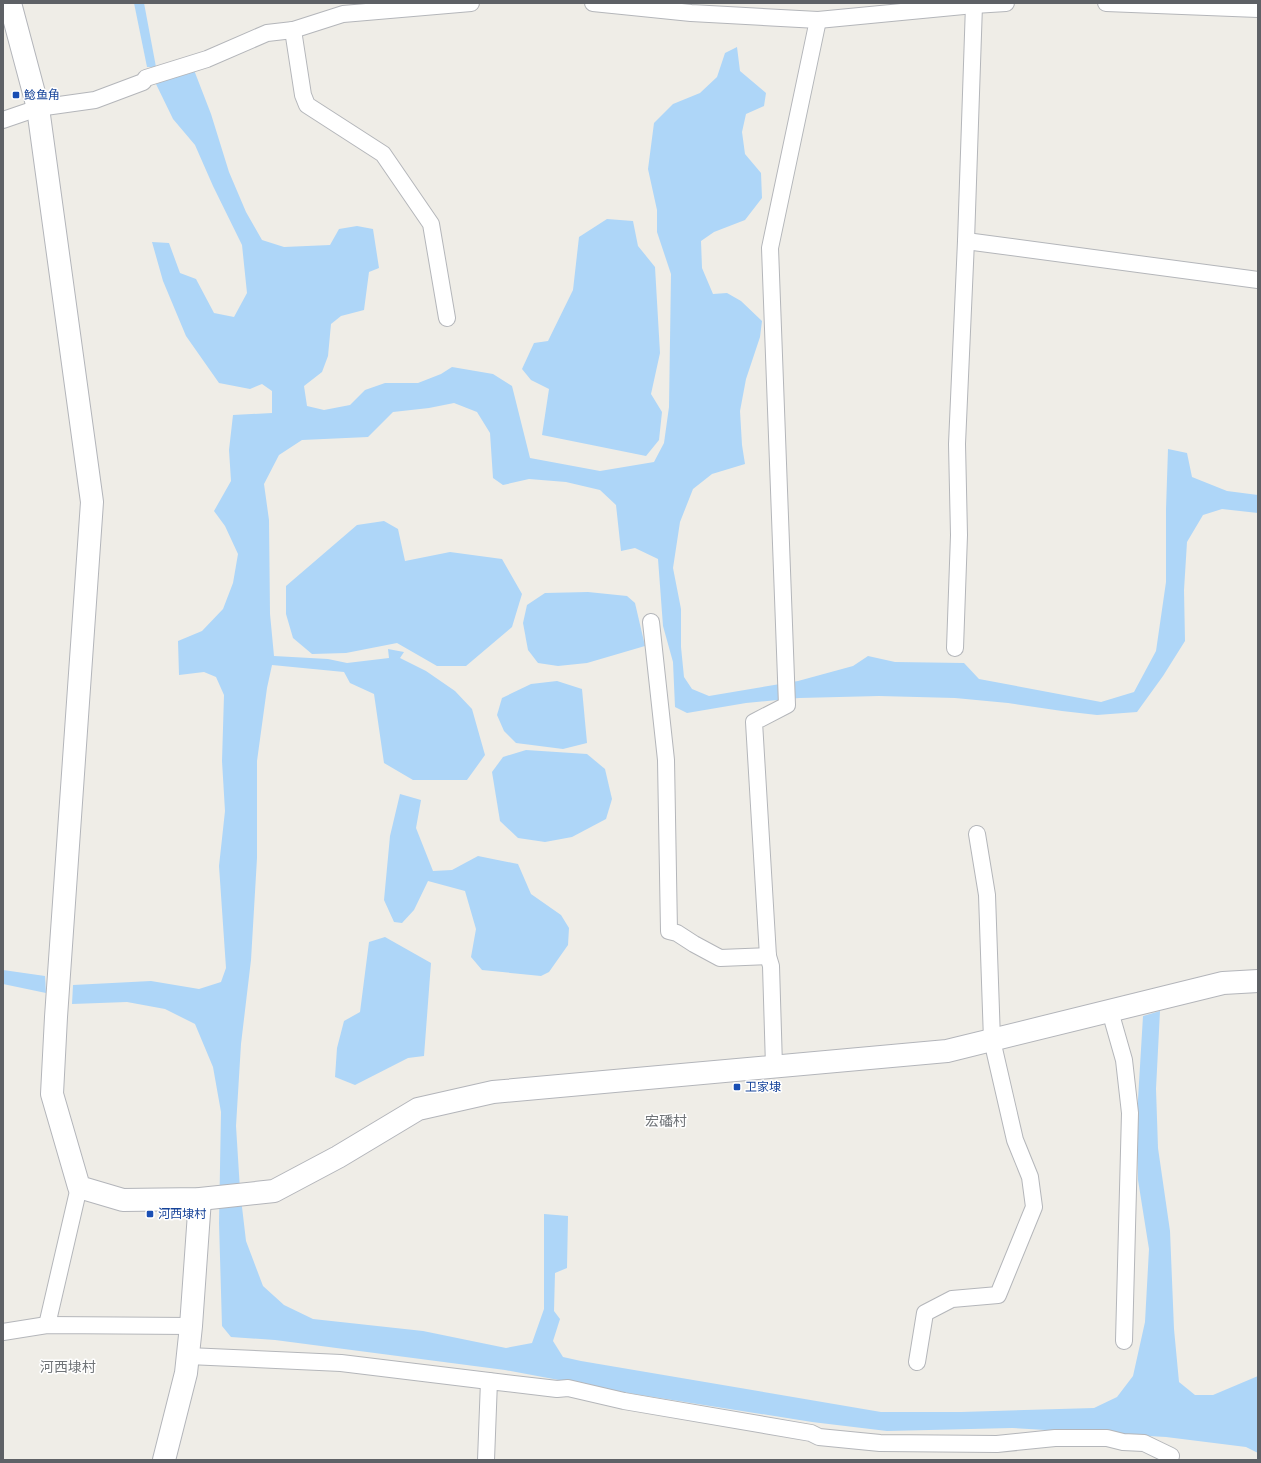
<svg xmlns="http://www.w3.org/2000/svg" width="1261" height="1463" font-family="'Source Sans 3','Noto Sans SC',sans-serif">
	<rect width="100%" height="100%" fill="#efede7"/>
	<!-- water -->
	<g fill="#aed6f8">
		<polygon points="134,3 144,3 156,67 147,67"/>
		<polygon points="737,47 740,71 766,93 764,106 746,114 742,132 745,154 761,173 762,198 745,220 714,232 701,241 702,268 713,294 727,293 741,301 762,321 760,337 746,379 740,411 742,445 745,464 712,474 693,489 680,522 673,568 681,609 681,647 684,677 692,689 709,696 798,681 853,666 868,656 895,662 964,663 979,679 1101,702 1134,692 1156,651 1166,582 1166,509 1168,449 1187,453 1192,477 1227,491 1258,495 1258,513 1222,509 1203,515 1187,542 1184,590 1185,641 1163,676 1137,712 1097,715 1062,711 1008,703 955,698 879,696 799,698 746,703 687,713 675,707 673,662 663,626 658,559 635,548 621,551 616,505 600,490 566,482 529,479 503,485 493,478 490,433 477,412 454,403 429,408 393,412 368,437 302,440 279,455 264,484 269,520 270,614 274,656 328,659 347,663 389,658 388,649 404,652 400,658 426,671 455,691 472,709 485,755 467,780 413,780 384,763 374,694 350,683 344,672 272,665 267,688 257,761 257,858 251,960 241,1044 236,1126 240,1190 246,1241 263,1286 284,1305 313,1319 423,1331 506,1348 532,1343 544,1309 544,1214 568,1216 567,1268 555,1273 554,1311 560,1319 553,1341 563,1357 581,1361 881,1412 961,1412 1094,1408 1117,1397 1133,1376 1145,1322 1149,1249 1138,1180 1137,1116 1143,1016 1160,1011 1156,1089 1158,1148 1170,1231 1174,1329 1179,1382 1195,1395 1213,1395 1258,1376 1258,1453 1246,1447 1166,1437 1012,1428 887,1431 812,1422 628,1393 505,1370 275,1340 231,1337 222,1326 219,1223 221,1112 213,1067 195,1024 165,1009 127,1002 72,1004 73,985 151,981 199,989 221,982 226,968 219,866 225,811 222,761 224,695 216,677 204,672 179,675 178,641 202,631 223,609 233,583 238,554 225,526 214,511 231,481 229,450 233,415 272,413 272,391 262,384 250,389 219,383 186,336 163,281 152,242 169,243 180,273 196,279 214,313 234,317 247,293 242,245 213,186 195,145 173,119 156,84 194,70 211,114 229,172 246,212 262,240 284,247 330,245 339,229 357,226 373,229 379,268 369,272 364,310 341,316 331,324 328,356 322,372 304,386 307,406 324,410 350,405 365,390 385,383 418,383 441,374 452,367 493,374 512,386 530,458 600,471 654,462 664,443 669,407 671,274 657,232 657,210 648,169 654,123 673,104 700,93 717,77 725,53"/>
		<polygon points="607,219 633,221 638,246 655,267 660,353 651,394 662,412 659,440 646,456 542,435 549,389 531,380 522,369 534,343 548,341 573,290 579,237"/>
		<polygon points="384,521 398,529 405,561 450,552 502,559 522,594 512,627 466,666 437,666 397,643 346,653 312,654 293,638 286,614 286,586 357,525"/>
		<polygon points="588,592 627,596 635,603 645,646 587,663 558,666 538,663 528,650 523,623 527,605 545,593"/>
		<polygon points="557,681 582,689 587,743 563,749 516,743 504,731 497,715 502,698 531,684"/>
		<polygon points="526,750 587,754 605,769 612,799 606,819 572,837 545,842 518,838 500,821 492,772 503,757"/>
		<polygon points="400,794 421,800 416,828 433,871 452,870 478,856 518,864 531,894 561,915 569,928 568,945 549,972 541,976 482,970 471,957 476,929 465,891 428,881 414,910 402,923 394,922 384,900 390,836"/>
		<polygon points="385,937 431,963 424,1056 408,1058 355,1085 335,1077 337,1048 344,1021 360,1012 369,942"/>
		<polygon points="3,970 45,976 46,993 3,984"/>
	</g>
	<g fill="none" stroke-linecap="round" stroke-linejoin="round">
		<defs>
			<g id="street">
				<polyline points="593,3 691,13 818,20 974,5 1006,3"/>
				<polyline points="1106,3 1258,9"/>
				<polyline points="293,30 303,95 307,105 383,154 431,224 447,318"/>
				<polyline points="3,120 38,108 95,100 143,82 146,78 207,59 267,33 293,30 343,14 471,3"/>
				<polyline points="966,241 1258,280"/>
				<polyline points="651,622 666,760 669,931 677,933 694,944 720,958 768,956"/>
				<polyline points="955,648 959,535 957,444 966,241 974,5"/>
				<polyline points="1110,1011 1124,1060 1130,1113 1124,1341"/>
				<polyline points="774,1066 771,966 768,956 754,722 787,705 770,248 818,20"/>
				<polyline points="47,1325 79,1187"/>
				<polyline points="3,1332 47,1325 191,1326"/>
				<polyline points="188,1356 341,1363 489,1381"/>
				<polyline points="917,1362 925,1313 952,1299 998,1295 1034,1207 1030,1177 1015,1140 992,1040 987,895 977,834"/>
				<polyline points="486,1460 489,1381 557,1389 568,1388 624,1401 811,1433 819,1437 880,1443 997,1444 1055,1438 1107,1438 1123,1442 1144,1443 1171,1456"/>
			</g>
			<g id="secondary">
				<polyline points="10,3 38,108 92,502 56,1017 52,1094 79,1187 123,1200 200,1199 274,1191 338,1157 418,1109 493,1092 947,1051 1223,983 1258,981"/>
				<polyline points="164,1460 186,1373 191,1326 200,1199"/>
			</g>
		</defs>
		<!-- street casing -->
		<use href="#street" stroke="#b4b6ba" stroke-width="18"/>
		<!-- secondary casing -->
		<use href="#secondary" stroke="#b3b5ba" stroke-width="24"/>
		<!-- street -->
		<use href="#street" stroke="#fff" stroke-width="16"/>
		<!-- secondary -->
		<use href="#secondary" stroke="#fff" stroke-width="22"/>
	</g>
	<!-- markers -->
	<g fill="#1a4fb4" stroke="#fff" stroke-width="1.5">
		<rect x="12" y="91" width="8" height="8" rx="2"/>
		<rect x="733" y="1083" width="8" height="8" rx="2"/>
		<rect x="146" y="1210" width="8" height="8" rx="2"/>
	</g>
	<g text-anchor="middle" dominant-baseline="central" stroke-width="3" stroke-linejoin="round" paint-order="stroke">
		<!-- transit labels -->
		<g font-size="12" fill="#164399" stroke="#fff" text-anchor="start">
			<text x="24" y="95">鲶鱼角</text>
			<text x="745" y="1087">卫家埭</text>
			<text x="158" y="1214">河西埭村</text>
		</g>
		<!-- quarter labels -->
		<g font-size="14" fill="#6f7377" stroke="#fff">
			<text x="666" y="1122">宏磻村</text>
			<text x="68" y="1368">河西埭村</text>
		</g>
	</g>
	<!-- border -->
	<rect width="1261" height="1463" fill="none" stroke="#5e6166" stroke-width="8"/>
</svg>
